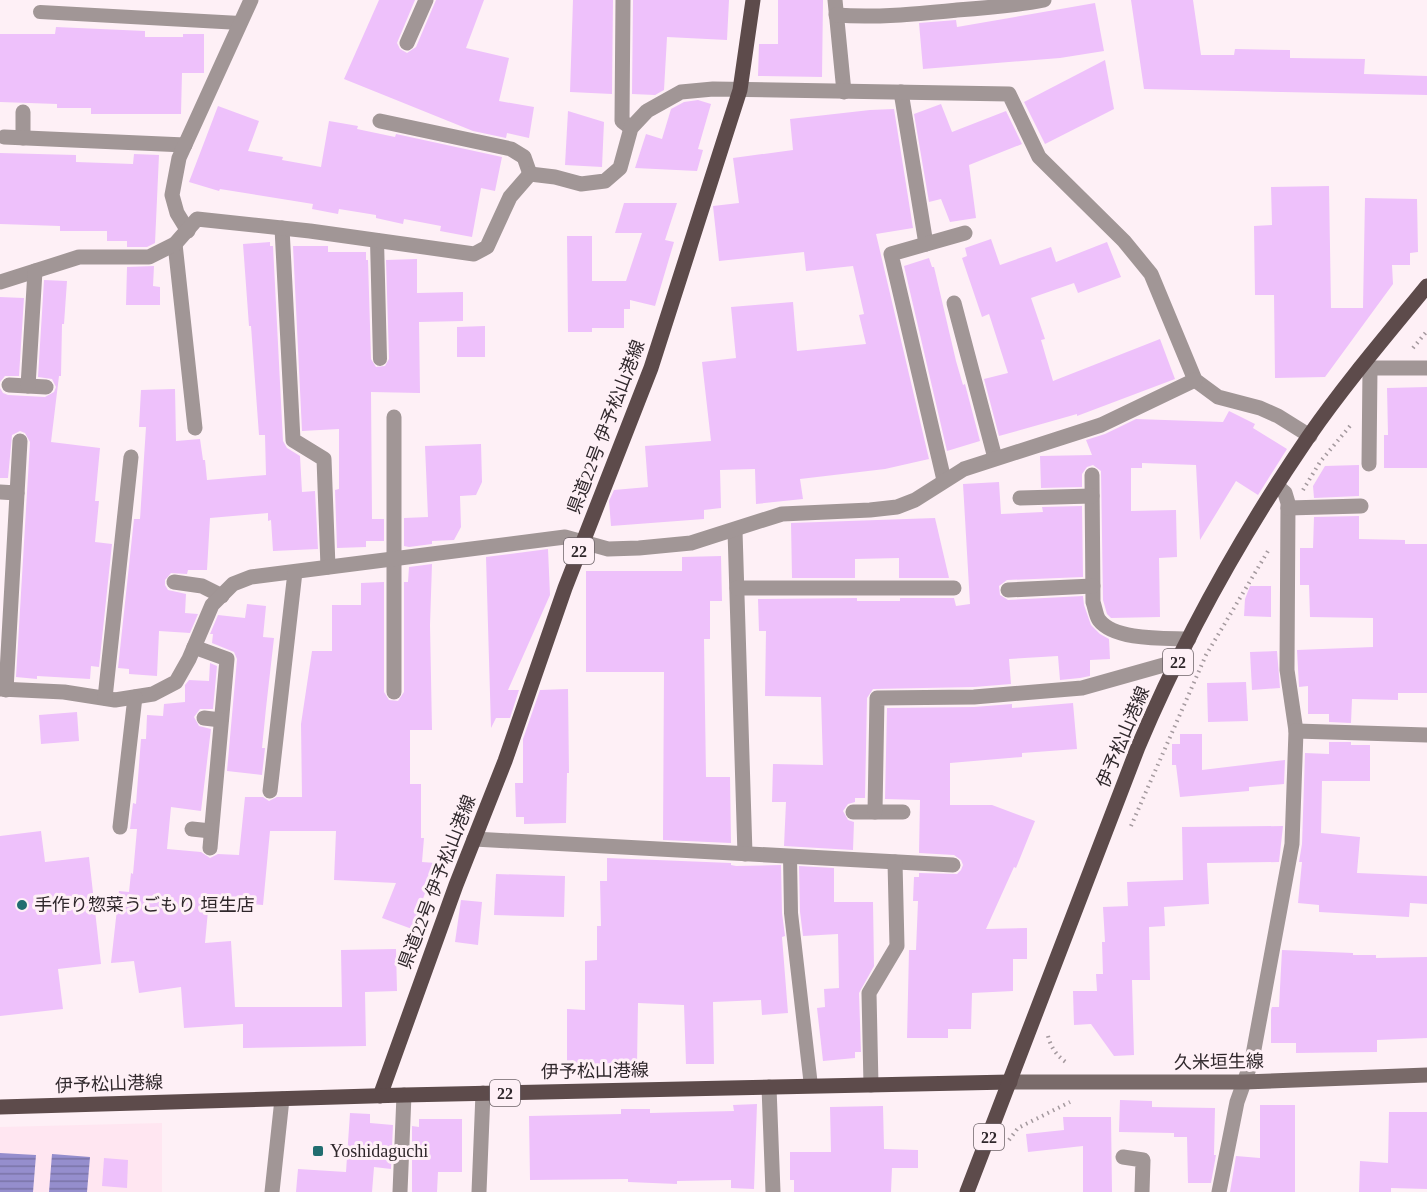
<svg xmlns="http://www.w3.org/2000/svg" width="1427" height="1192" font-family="'Times New Roman','Noto Sans JP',serif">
	<defs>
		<pattern id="water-rules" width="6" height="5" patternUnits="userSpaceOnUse" patternTransform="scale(1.5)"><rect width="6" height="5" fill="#958ecd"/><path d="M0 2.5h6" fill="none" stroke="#7a74a7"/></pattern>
	</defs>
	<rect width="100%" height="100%" fill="#fef0f6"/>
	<!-- built -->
	<polygon fill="#ffe6f1" points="162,1123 162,1192 0,1192 0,1127"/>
	<!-- water -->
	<g fill="url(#water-rules)">
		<polygon points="0,1153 36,1155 33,1192 0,1192"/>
		<polygon points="52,1154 90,1157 87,1192 49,1192"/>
	</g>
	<!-- building -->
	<g fill="#eec1fb">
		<polygon points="379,0 415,0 397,43 400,49 407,53 416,47 436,0 484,0 466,48 509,58 499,101 534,107 529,138 507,133 506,138 473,131 344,79"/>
		<polygon points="573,0 613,0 612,94 570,92"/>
		<polygon points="633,0 729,0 727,40 667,37 664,90 655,95 632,94"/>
		<polygon points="778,0 823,0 822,77 758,76 759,44 778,44"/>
		<polygon points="1131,0 1193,0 1201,55 1234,55 1235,49 1290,50 1290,58 1365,59 1364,74 1427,76 1427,95 1144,89"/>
		<polygon points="1095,3 1104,51 1060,58 923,69 919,23 956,20 957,27"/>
		<polygon points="56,27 145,31 145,37 183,37 183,34 204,34 204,73 182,73 181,114 91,114 91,108 57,108 57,104 0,102 0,34 55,34"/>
		<polygon points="1105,60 1114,109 1045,144 1024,102"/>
		<polygon points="698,100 711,104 698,149 703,150 697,171 635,168 646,134 662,139 671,109 684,102"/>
		<polygon points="941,104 952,132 1006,111 1022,144 969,165 976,218 950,222 941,199 929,202 914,114"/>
		<polygon points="218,106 259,121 248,151 283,157 282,160 321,167 329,121 358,126 357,129 395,137 396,134 502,157 495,191 481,188 472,237 440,231 441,226 404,219 403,224 376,218 376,215 339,209 338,214 312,209 313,204 220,189 219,191 189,182"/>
		<polygon points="894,109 913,228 876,234 929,459 885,469 800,479 803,499 756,504 755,469 720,470 721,508 704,510 704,519 611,526 609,501 614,490 648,487 645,446 711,441 702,362 736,358 731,307 793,302 797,351 866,344 859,315 864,314 853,266 806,271 804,252 719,261 713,206 739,203 733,158 793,150 790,119 870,110"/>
		<polygon points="568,111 604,122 602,167 565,165"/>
		<polygon points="0,153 76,155 76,162 133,164 134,154 159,155 155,243 147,247 127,247 127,241 107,241 107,231 60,231 60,226 0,224"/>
		<polygon points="1329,186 1331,308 1363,308 1365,198 1417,199 1418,252 1410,253 1410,265 1392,265 1393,284 1325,377 1275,378 1274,295 1255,295 1254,226 1272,225 1271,187"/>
		<polygon points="624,203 677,203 665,240 674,242 655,306 630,300 630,309 624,309 624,328 592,328 592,332 568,332 567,236 592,236 592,281 626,281 642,233 615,233"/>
		<polygon points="991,239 1000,265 1051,247 1056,262 1107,242 1121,277 1078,293 1074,283 1031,298 1045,339 1041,340 1053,381 1160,339 1175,379 1077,416 1077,414 999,436 984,379 1008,373 989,314 982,317 962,258 967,256 965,248"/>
		<polygon points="270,242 270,246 273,246 283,441 287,448 300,456 302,492 315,491 318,549 273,551 271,520 268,521 268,513 210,518 207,570 188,570 187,574 171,573 165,580 165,585 168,590 186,594 185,613 198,614 190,633 159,631 157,676 129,674 129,669 118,668 134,519 140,519 146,427 139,427 141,390 175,389 176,441 200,439 203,460 205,460 207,480 266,475 265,435 259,435 251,326 249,326 243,244"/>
		<polygon points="293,246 328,246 328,252 366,252 366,260 368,260 371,359 376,367 385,366 389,359 386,260 417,259 417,293 463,292 463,321 419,322 420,393 371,392 372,519 384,519 384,541 366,541 366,547 337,548 335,490 339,489 339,429 302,431"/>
		<polygon points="929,258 932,267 934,267 956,361 963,385 965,384 980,441 947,451 904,266"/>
		<polygon points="154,266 153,286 160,287 160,305 126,305 127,267"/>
		<polygon points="44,280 67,281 64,324 62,324 61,376 59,376 51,442 100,448 95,501 99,501 95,542 112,544 99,667 91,666 90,679 37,676 37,679 16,677 30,442 25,433 20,431 12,435 8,478 0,478 0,388 3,393 8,395 45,397 54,392 56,387 52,379 38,377"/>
		<polygon points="0,297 24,298 19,376 5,376 0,382"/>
		<polygon points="485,326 485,357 457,357 457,327"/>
		<polygon points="1427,387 1427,468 1384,468 1384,435 1388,435 1387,388"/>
		<polygon points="1229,411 1255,424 1253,428 1287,449 1258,495 1236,481 1200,540 1196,465 1142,463 1142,468 1131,468 1131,511 1176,510 1177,557 1159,558 1160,617 1111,618 1107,614 1103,600 1101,471 1093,465 1087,467 1082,474 1082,487 1041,488 1040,456 1092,455 1086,440 1105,434 1136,419 1223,422"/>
		<polygon points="481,444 482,482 476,495 460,496 461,527 454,540 432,541 432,544 409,547 404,546 404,518 428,517 425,446"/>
		<polygon points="1359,465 1359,496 1314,498 1313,486 1325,466"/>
		<polygon points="999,482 1001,514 1043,512 1042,507 1082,506 1083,577 1007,580 999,586 1000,595 1008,600 1083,596 1084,605 1091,625 1100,634 1109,639 1110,659 1090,660 1090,676 1080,678 1060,680 1058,656 1009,659 1011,684 974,687 873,689 867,698 865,798 855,798 855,802 848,804 843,811 848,820 854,822 853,850 784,846 786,802 772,802 773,764 823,765 821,697 765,696 766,631 759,631 758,599 857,598 857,601 900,601 900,598 954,598 956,606 970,604 963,484"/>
		<polygon points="1359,516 1359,539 1405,540 1405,544 1427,544 1427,693 1398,693 1398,700 1352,699 1351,723 1329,722 1329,714 1308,714 1308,686 1299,687 1297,650 1373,647 1373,618 1310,617 1309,585 1300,585 1300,548 1313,548 1314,517"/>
		<polygon points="935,518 949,578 899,578 899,558 855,559 855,578 792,578 791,523"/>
		<polygon points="548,549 550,595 508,690 519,690 510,718 496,718 491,728 486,557"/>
		<polygon points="721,556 722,601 710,601 710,639 704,639 706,777 730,777 731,843 663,840 664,672 586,672 586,571 682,571 682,557"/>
		<polygon points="432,564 430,625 432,730 410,730 410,784 421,784 421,838 424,838 422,862 436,863 412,929 382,918 396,883 334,880 336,831 270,831 263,905 209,900 205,943 231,941 235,1007 342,1007 341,950 396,949 397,991 365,992 366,1046 243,1048 243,1024 184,1028 181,987 139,993 134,961 111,963 119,891 129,892 131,873 133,874 137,829 130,829 133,803 136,804 141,739 146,739 147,715 163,716 164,704 185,702 185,685 189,680 209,681 210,663 217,666 213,709 200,709 194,717 199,726 211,729 201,811 171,807 167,849 201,852 210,858 218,854 239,855 245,797 263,797 269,801 277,797 302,797 301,724 312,651 332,651 332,605 361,605 361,583 384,582 384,692 389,700 398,701 404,692 404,582 408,582 409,567"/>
		<polygon points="1250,586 1271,586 1271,617 1244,616 1245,599"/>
		<polygon points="247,604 266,606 263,637 274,638 266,708 262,748 265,748 262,775 227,771 237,659 234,652 212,643 213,634 210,634 218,615 245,618"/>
		<polygon points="1277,651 1280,688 1252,690 1250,652"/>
		<polygon points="1246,682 1248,721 1208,722 1207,683"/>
		<polygon points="568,689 569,773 567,773 566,823 524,824 524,817 516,817 515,783 523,783 523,739 540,690"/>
		<polygon points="1073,703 1077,749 1022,753 1022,757 950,763 950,805 992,805 1035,821 1016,868 1014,867 986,929 1027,928 1027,959 1013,959 1013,991 972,993 971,1029 948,1029 948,1038 907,1038 909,950 916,950 918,901 913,901 914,877 919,877 919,873 957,874 961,870 963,865 961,860 954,855 919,853 920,800 885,799 887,708 974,707 1012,704 1012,708"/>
		<polygon points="77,712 79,741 41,744 39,715"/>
		<polygon points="1180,734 1202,734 1202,770 1285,760 1284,784 1249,787 1249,791 1180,797 1176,765 1172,765 1172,744 1180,744"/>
		<polygon points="1329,742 1351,742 1351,745 1370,745 1370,781 1322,781 1321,833 1360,837 1357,873 1427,876 1427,904 1410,903 1409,917 1319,912 1319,905 1298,903 1302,862 1299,862 1302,844 1305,753 1329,754"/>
		<polygon points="1283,826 1279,862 1207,863 1209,904 1164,907 1165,926 1149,927 1150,980 1132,980 1134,1055 1114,1056 1091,1024 1074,1025 1073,991 1097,991 1096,974 1103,974 1102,942 1105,942 1103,907 1128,906 1127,882 1183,880 1182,827"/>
		<polygon points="41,831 45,862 89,857 101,964 58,969 63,1009 0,1016 0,836"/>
		<polygon points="607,858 731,863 731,865 736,866 781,865 782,913 785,936 782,937 788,1013 762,1015 761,1000 713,1002 714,1064 686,1064 684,1005 638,1003 637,1065 567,1065 567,1009 585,1010 585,961 597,960 597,926 601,926 600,881 607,881"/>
		<polygon points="799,866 834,868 834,902 873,902 874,966 859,993 861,1052 855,1052 855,1058 823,1061 817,1008 825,1007 824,989 839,988 838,934 803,936 800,912"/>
		<polygon points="496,874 565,876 564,917 494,915"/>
		<polygon points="461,900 482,902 478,945 455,942"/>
		<polygon points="1282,950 1353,953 1353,955 1376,955 1376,958 1427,957 1427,1038 1377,1040 1377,1052 1296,1053 1296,1043 1271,1043 1271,1010 1272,1007 1279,1007"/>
		<polygon points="1120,1100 1152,1101 1152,1107 1215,1108 1214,1155 1216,1155 1211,1183 1188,1183 1187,1137 1174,1137 1174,1133 1119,1132"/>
		<polygon points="757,1104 754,1189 731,1188 731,1180 677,1181 677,1184 628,1182 628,1179 530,1180 529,1116 621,1114 621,1109 650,1109 650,1113 734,1111 733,1105"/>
		<polygon points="1260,1105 1295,1105 1295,1192 1230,1192 1236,1156 1260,1158"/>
		<polygon points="883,1106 884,1149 918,1150 918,1168 892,1168 891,1192 794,1192 794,1180 790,1180 790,1152 831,1152 830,1107"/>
		<polygon points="1389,1112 1427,1112 1427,1189 1391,1188 1391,1192 1359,1192 1360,1161 1388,1163"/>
		<polygon points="350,1113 370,1114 370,1123 393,1125 391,1169 374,1167 372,1192 296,1192 298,1169 346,1172"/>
		<polygon points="1063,1117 1111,1117 1112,1192 1083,1192 1083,1146 1028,1152 1026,1134 1064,1130"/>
		<polygon points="419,1119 462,1119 462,1172 438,1172 437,1192 412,1192 412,1126 419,1127"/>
		<polygon points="104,1158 128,1160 127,1188 102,1186"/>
	</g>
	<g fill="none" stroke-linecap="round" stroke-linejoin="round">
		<!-- path -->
		<g stroke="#a4999e" stroke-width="4" stroke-dasharray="1.5 4.5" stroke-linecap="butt">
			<polyline points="1413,348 1427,331"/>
			<polyline points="1303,490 1320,462 1350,426"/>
			<polyline points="1131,826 1206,655 1268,551"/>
			<path d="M1048,1036c3,12 9,20 19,27"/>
			<polyline points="1009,1140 1018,1128 1070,1102"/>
		</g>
		<!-- lane -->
		<g stroke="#a19696" stroke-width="14">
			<polyline points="40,12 240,23"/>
			<polyline points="377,240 380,359"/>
			<polyline points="790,856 791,913 811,1086"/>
		</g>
		<!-- street -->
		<g stroke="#a19696" stroke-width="15">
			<polyline points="623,0 622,121 631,128"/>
			<polyline points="835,0 844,92"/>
			<path d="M836,15c40,3 80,-1 121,-5 29,-2 58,-4 87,-10"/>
			<polyline points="407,43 426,0"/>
			<polyline points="901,92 926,244"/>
			<polyline points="23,112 23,138"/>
			<polyline points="380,121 511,149 524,157 530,174"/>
			<polyline points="4,137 185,145"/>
			<polyline points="282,228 293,440 324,459 328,567"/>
			<polyline points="188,231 177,213 172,195 179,158 251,0"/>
			<polyline points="175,244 195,428"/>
			<polyline points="0,282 79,257 149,257 175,244 197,219 310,231 474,254 487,247 510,197 530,174 555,177 581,184 605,181 620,168 631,128 647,111 681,92 713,89 1009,94 1039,157 1124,241 1151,274 1195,380 1218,397 1260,408 1278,416 1310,436"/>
			<polyline points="954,303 995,458"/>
			<polyline points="1360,368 1427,368"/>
			<polyline points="9,385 46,387"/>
			<polyline points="28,386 35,271"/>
			<polyline points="394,417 394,692"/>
			<polyline points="1369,464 1370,368"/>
			<path d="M1092,475l1,127c2,5 3,14 6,18 16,21 67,18 90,19"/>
			<polyline points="944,480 891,254 965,233"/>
			<polyline points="1277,486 1285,493 1288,503 1287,670 1296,731"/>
			<polyline points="0,492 17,493"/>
			<polyline points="1020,498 1092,496"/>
			<polyline points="1288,508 1361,506"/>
			<polyline points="735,531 745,854"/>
			<polyline points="174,582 202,586 222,596"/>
			<polyline points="737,588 954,588"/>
			<polyline points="1008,590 1093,586"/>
			<polyline points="194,647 227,659 210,848"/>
			<polyline points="0,689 64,692 115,700 153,694 176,682 189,659 212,605 233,584 251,577 565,537 608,549 639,548 691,543 782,514 870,510 897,507 915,500 964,469 1101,425 1195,380"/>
			<polyline points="6,690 20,441"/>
			<polyline points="105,698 131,457"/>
			<polyline points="204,718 221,720"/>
			<polyline points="270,791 295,572"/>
			<polyline points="853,812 903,812"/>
			<polyline points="875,812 877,698 974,697 1082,688 1178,661"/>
			<polyline points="120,827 135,697"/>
			<polyline points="192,829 211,831"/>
			<polyline points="474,839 953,865"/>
			<polyline points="871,1085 869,993 897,946 895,862"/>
			<polyline points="769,1087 773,1192"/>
			<polyline points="1123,1157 1143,1160 1142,1192"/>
			<polyline points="272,1192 282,1099"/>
			<polyline points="400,1192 404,1095"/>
			<polyline points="479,1192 483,1093"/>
			<polyline points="1219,1192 1237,1102 1252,1060 1292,844 1296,731 1427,735"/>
		</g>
		<!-- secondary -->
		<polyline stroke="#796a69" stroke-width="15" points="1010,1082 1244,1082 1427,1075"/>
		<!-- primary -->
		<g stroke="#5d4b4b" stroke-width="15">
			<polyline points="380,1096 456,885 505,761 565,588 651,368 740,90 753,0"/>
			<polyline points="0,1107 404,1095 1010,1082"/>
			<path d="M967,1192l171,-445c46,-109 104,-213 171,-311 36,-52 78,-101 118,-150"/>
		</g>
	</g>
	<!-- markers -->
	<g fill="#216d70" stroke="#fef0f6" stroke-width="2">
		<circle cx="22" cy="905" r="6"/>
		<rect x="312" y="1145" width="12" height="12" rx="3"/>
	</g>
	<g text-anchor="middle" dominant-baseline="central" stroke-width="6" stroke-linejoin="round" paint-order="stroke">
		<!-- shield labels -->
		<g fill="#fef0f6" stroke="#6d6368" stroke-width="1.5">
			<rect x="564" y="538" width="30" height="26" rx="4.5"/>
			<rect x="1163" y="649" width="30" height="26" rx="4.5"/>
			<rect x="490" y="1080" width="30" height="26" rx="4.5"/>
			<rect x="974" y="1124" width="30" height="26" rx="4.5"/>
		</g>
		<g font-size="16" font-weight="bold" fill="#2f272b">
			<text x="579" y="551">22</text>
			<text x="1178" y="662">22</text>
			<text x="505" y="1093">22</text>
			<text x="989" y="1137">22</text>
		</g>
		<!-- street labels -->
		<g font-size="18" fill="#2f272b" stroke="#fef0f6">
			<text transform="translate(606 427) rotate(-69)">県道22号 伊予松山港線</text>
			<text transform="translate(1123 737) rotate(-67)">伊予松山港線</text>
			<text transform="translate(437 882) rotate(-69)">県道22号 伊予松山港線</text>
			<text transform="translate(1219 1062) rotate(-1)">久米垣生線</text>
			<text transform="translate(595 1071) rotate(-1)">伊予松山港線</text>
			<text transform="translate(109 1084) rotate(-2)">伊予松山港線</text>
		</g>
		<!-- poi labels -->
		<g font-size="18" fill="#2f272b" stroke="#fef0f6" text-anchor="start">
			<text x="34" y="905">手作り惣菜うごもり 垣生店</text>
			<text x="330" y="1151">Yoshidaguchi</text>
		</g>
	</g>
</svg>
